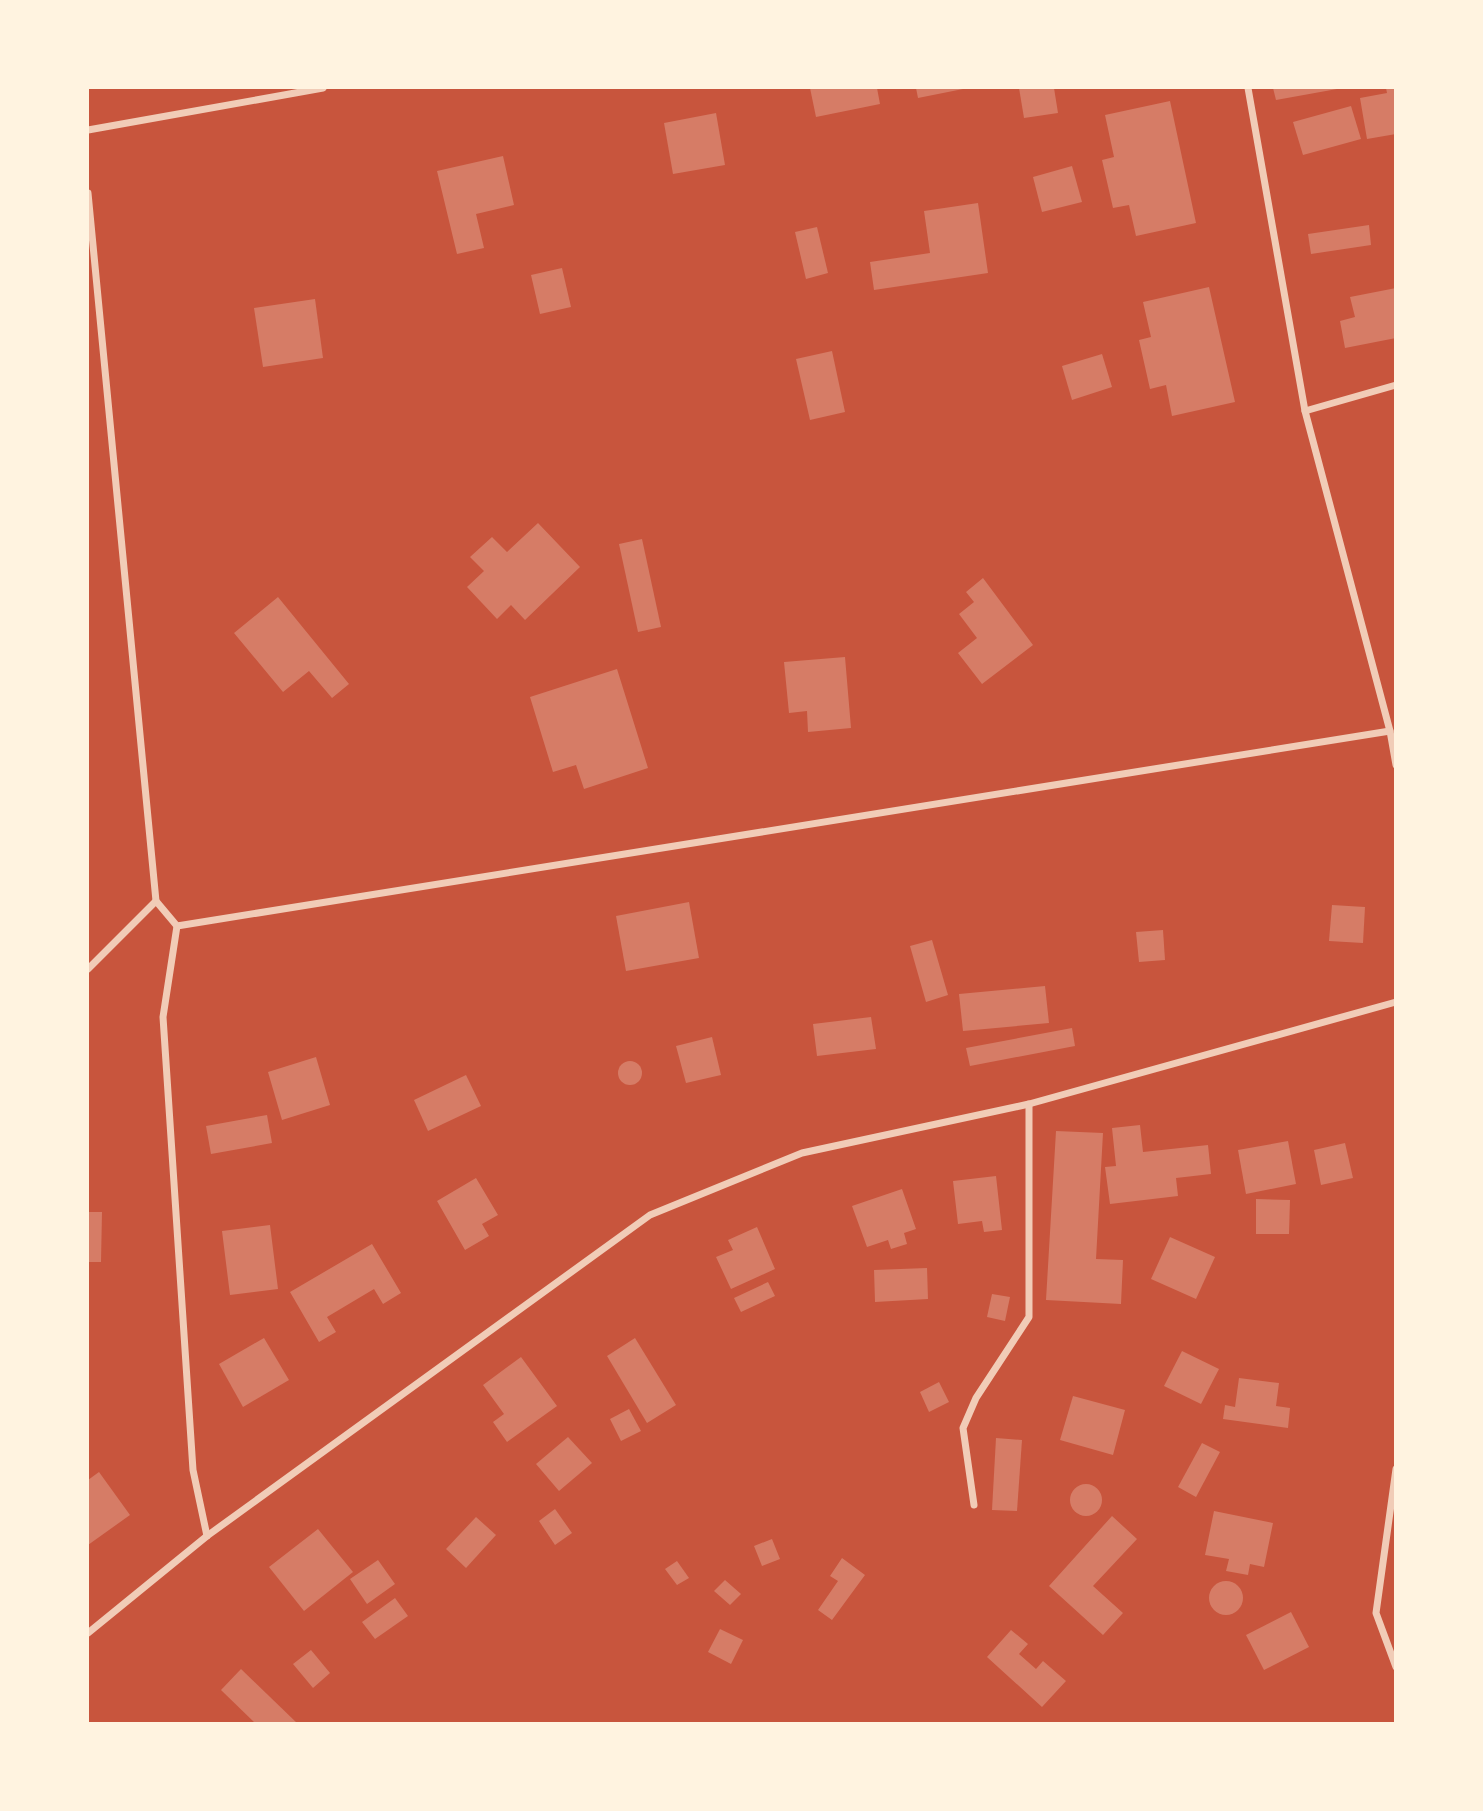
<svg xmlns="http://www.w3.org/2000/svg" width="1483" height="1811" font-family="Raleway,sans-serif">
	<rect width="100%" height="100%" fill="#c8553d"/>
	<!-- building -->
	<g fill="#d67c66">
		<polygon points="810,88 877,88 880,104 816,117"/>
		<polygon points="916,88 963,88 963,89 918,98"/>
		<polygon points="1019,88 1054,88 1058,113 1024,118"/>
		<polygon points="1273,88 1337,88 1337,89 1276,100"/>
		<polygon points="1386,88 1396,88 1396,134 1367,139 1360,98 1387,93"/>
		<polygon points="1170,101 1196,223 1136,236 1129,205 1113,208 1102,160 1114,157 1105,115"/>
		<polygon points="1351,106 1361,139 1303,155 1293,122"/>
		<polygon points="716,113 725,165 673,174 664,123"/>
		<polygon points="503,156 514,205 476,214 484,248 457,254 437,171"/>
		<polygon points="1072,166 1082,202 1042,212 1033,177"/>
		<polygon points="978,203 988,273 874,290 870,262 930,253 924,211"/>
		<polygon points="1369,225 1371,245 1311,254 1308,234"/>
		<polygon points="817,227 828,273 806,279 795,232"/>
		<polygon points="562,268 571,307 540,314 531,275"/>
		<polygon points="1209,287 1235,402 1172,416 1166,385 1150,389 1139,340 1151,337 1143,302"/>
		<polygon points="1396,288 1396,338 1345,348 1340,321 1355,317 1350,297"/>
		<polygon points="315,299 323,358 263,367 254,308"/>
		<polygon points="832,351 845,412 810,420 796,359"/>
		<polygon points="1102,354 1112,387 1072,400 1062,366"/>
		<polygon points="538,523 580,567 525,620 511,605 497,619 467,587 484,571 470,557 492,537 507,552"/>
		<polygon points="642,539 661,627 638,632 619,544"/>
		<polygon points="983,578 1033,645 982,684 958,653 977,638 959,614 974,602 966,592"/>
		<polygon points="278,597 349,684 332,698 309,671 283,692 234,633"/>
		<polygon points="845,657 851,728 808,732 807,711 789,713 784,662"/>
		<polygon points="617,669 648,768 584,789 576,765 553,772 530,697"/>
		<polygon points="689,902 699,958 626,971 616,916"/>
		<polygon points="1332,905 1365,907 1363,943 1329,941"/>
		<polygon points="1163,930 1165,960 1139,962 1136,932"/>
		<polygon points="932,940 948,995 926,1002 910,946"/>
		<polygon points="1045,986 1049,1023 963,1031 959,994"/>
		<polygon points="871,1017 876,1049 817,1056 813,1024"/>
		<polygon points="1072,1028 1075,1046 970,1066 966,1048"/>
		<polygon points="712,1037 721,1075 686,1083 676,1046"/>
		<polygon points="316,1057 330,1105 282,1120 268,1072"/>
		<circle cx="630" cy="1073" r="12"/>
		<polygon points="466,1075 481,1106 428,1131 414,1100"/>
		<polygon points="267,1115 272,1143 211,1154 206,1126"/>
		<polygon points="1140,1125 1143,1152 1208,1145 1211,1174 1176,1178 1178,1196 1110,1204 1105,1167 1116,1166 1112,1128"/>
		<polygon points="1056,1131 1103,1133 1096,1259 1123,1260 1121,1304 1046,1300"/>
		<polygon points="1288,1141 1296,1184 1246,1194 1238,1150"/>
		<polygon points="1345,1143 1353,1178 1321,1185 1314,1150"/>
		<polygon points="996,1176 1002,1230 984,1232 982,1221 958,1224 953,1181"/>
		<polygon points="476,1178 498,1215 482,1224 489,1236 465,1250 437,1201"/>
		<polygon points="902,1189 916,1229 904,1233 907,1244 891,1249 888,1240 867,1247 852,1206"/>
		<polygon points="1256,1199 1290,1200 1289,1234 1256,1234"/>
		<polygon points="88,1212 102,1212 101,1262 88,1262"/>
		<polygon points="270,1225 278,1289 230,1295 222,1231"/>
		<polygon points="757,1227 775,1269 731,1289 716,1257 733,1250 728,1240"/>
		<polygon points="1170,1237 1215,1257 1196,1299 1151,1279"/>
		<polygon points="372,1244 401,1293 383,1304 374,1289 327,1317 336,1332 319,1342 290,1292"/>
		<polygon points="927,1268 928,1299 875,1302 874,1270"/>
		<polygon points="768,1282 775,1296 741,1312 734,1298"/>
		<polygon points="992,1294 1010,1297 1005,1321 987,1317"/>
		<polygon points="264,1338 289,1380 243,1407 219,1364"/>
		<polygon points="635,1338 676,1405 647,1423 607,1356"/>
		<polygon points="1182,1351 1219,1369 1201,1404 1164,1386"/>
		<polygon points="521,1357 557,1406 507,1442 493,1422 504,1414 483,1385"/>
		<polygon points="1239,1378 1279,1383 1276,1406 1290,1408 1288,1428 1223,1419 1225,1405 1235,1407"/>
		<polygon points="939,1382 949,1402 929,1412 920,1392"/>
		<polygon points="1073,1396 1125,1410 1113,1455 1060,1440"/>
		<polygon points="629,1409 641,1431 621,1441 610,1419"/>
		<polygon points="568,1437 592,1463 559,1491 536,1464"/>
		<polygon points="996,1438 1022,1440 1017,1511 992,1510"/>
		<polygon points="1202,1443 1220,1452 1196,1497 1178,1487"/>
		<polygon points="99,1472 130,1515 88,1545 88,1480"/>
		<circle cx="1086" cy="1500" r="16"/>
		<polygon points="555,1509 572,1533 555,1545 539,1521"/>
		<polygon points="1214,1511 1273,1523 1264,1567 1250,1564 1248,1575 1226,1571 1229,1559 1205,1555"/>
		<polygon points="1112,1516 1137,1539 1093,1586 1123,1613 1103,1635 1049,1586"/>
		<polygon points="476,1517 496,1535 466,1568 446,1549"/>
		<polygon points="318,1529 353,1572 304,1611 269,1567"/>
		<polygon points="772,1539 780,1559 762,1566 754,1546"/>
		<polygon points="842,1558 865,1575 832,1620 818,1610 838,1581 830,1576"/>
		<polygon points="378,1560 395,1584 367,1604 350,1579"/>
		<polygon points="677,1561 689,1578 677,1585 665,1569"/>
		<polygon points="725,1580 741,1594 730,1605 714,1591"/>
		<circle cx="1226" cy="1598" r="17"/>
		<polygon points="395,1598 408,1616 375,1639 362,1622"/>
		<polygon points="1291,1612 1309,1647 1264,1670 1246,1635"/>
		<polygon points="720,1629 743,1640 731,1664 708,1652"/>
		<polygon points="1011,1630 1028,1644 1019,1654 1036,1669 1043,1661 1066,1681 1042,1707 987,1657"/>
		<polygon points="311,1650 330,1673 313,1688 293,1664"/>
		<polygon points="241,1669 298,1724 256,1724 221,1690"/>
	</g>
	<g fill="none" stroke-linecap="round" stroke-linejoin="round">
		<!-- minor -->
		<g stroke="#f1ccb7" stroke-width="7">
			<polyline points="1248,88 1305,411 1390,731 1396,765"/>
			<polyline points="88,130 323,88"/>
			<polyline points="88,193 156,901 177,926 1390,731"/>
			<polyline points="1305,411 1396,385"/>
			<polyline points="177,926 163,1017 193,1470 207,1536"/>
			<polyline points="88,969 156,901"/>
			<polyline points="1396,1469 1376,1613 1396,1667"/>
			<polyline points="974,1505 963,1428 976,1398 1029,1317 1029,1104"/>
			<polyline points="88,1633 207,1536 650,1215 802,1153 1029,1104 1396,1002"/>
		</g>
	</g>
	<!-- border -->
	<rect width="1483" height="1811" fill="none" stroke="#fff3e0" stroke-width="178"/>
</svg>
